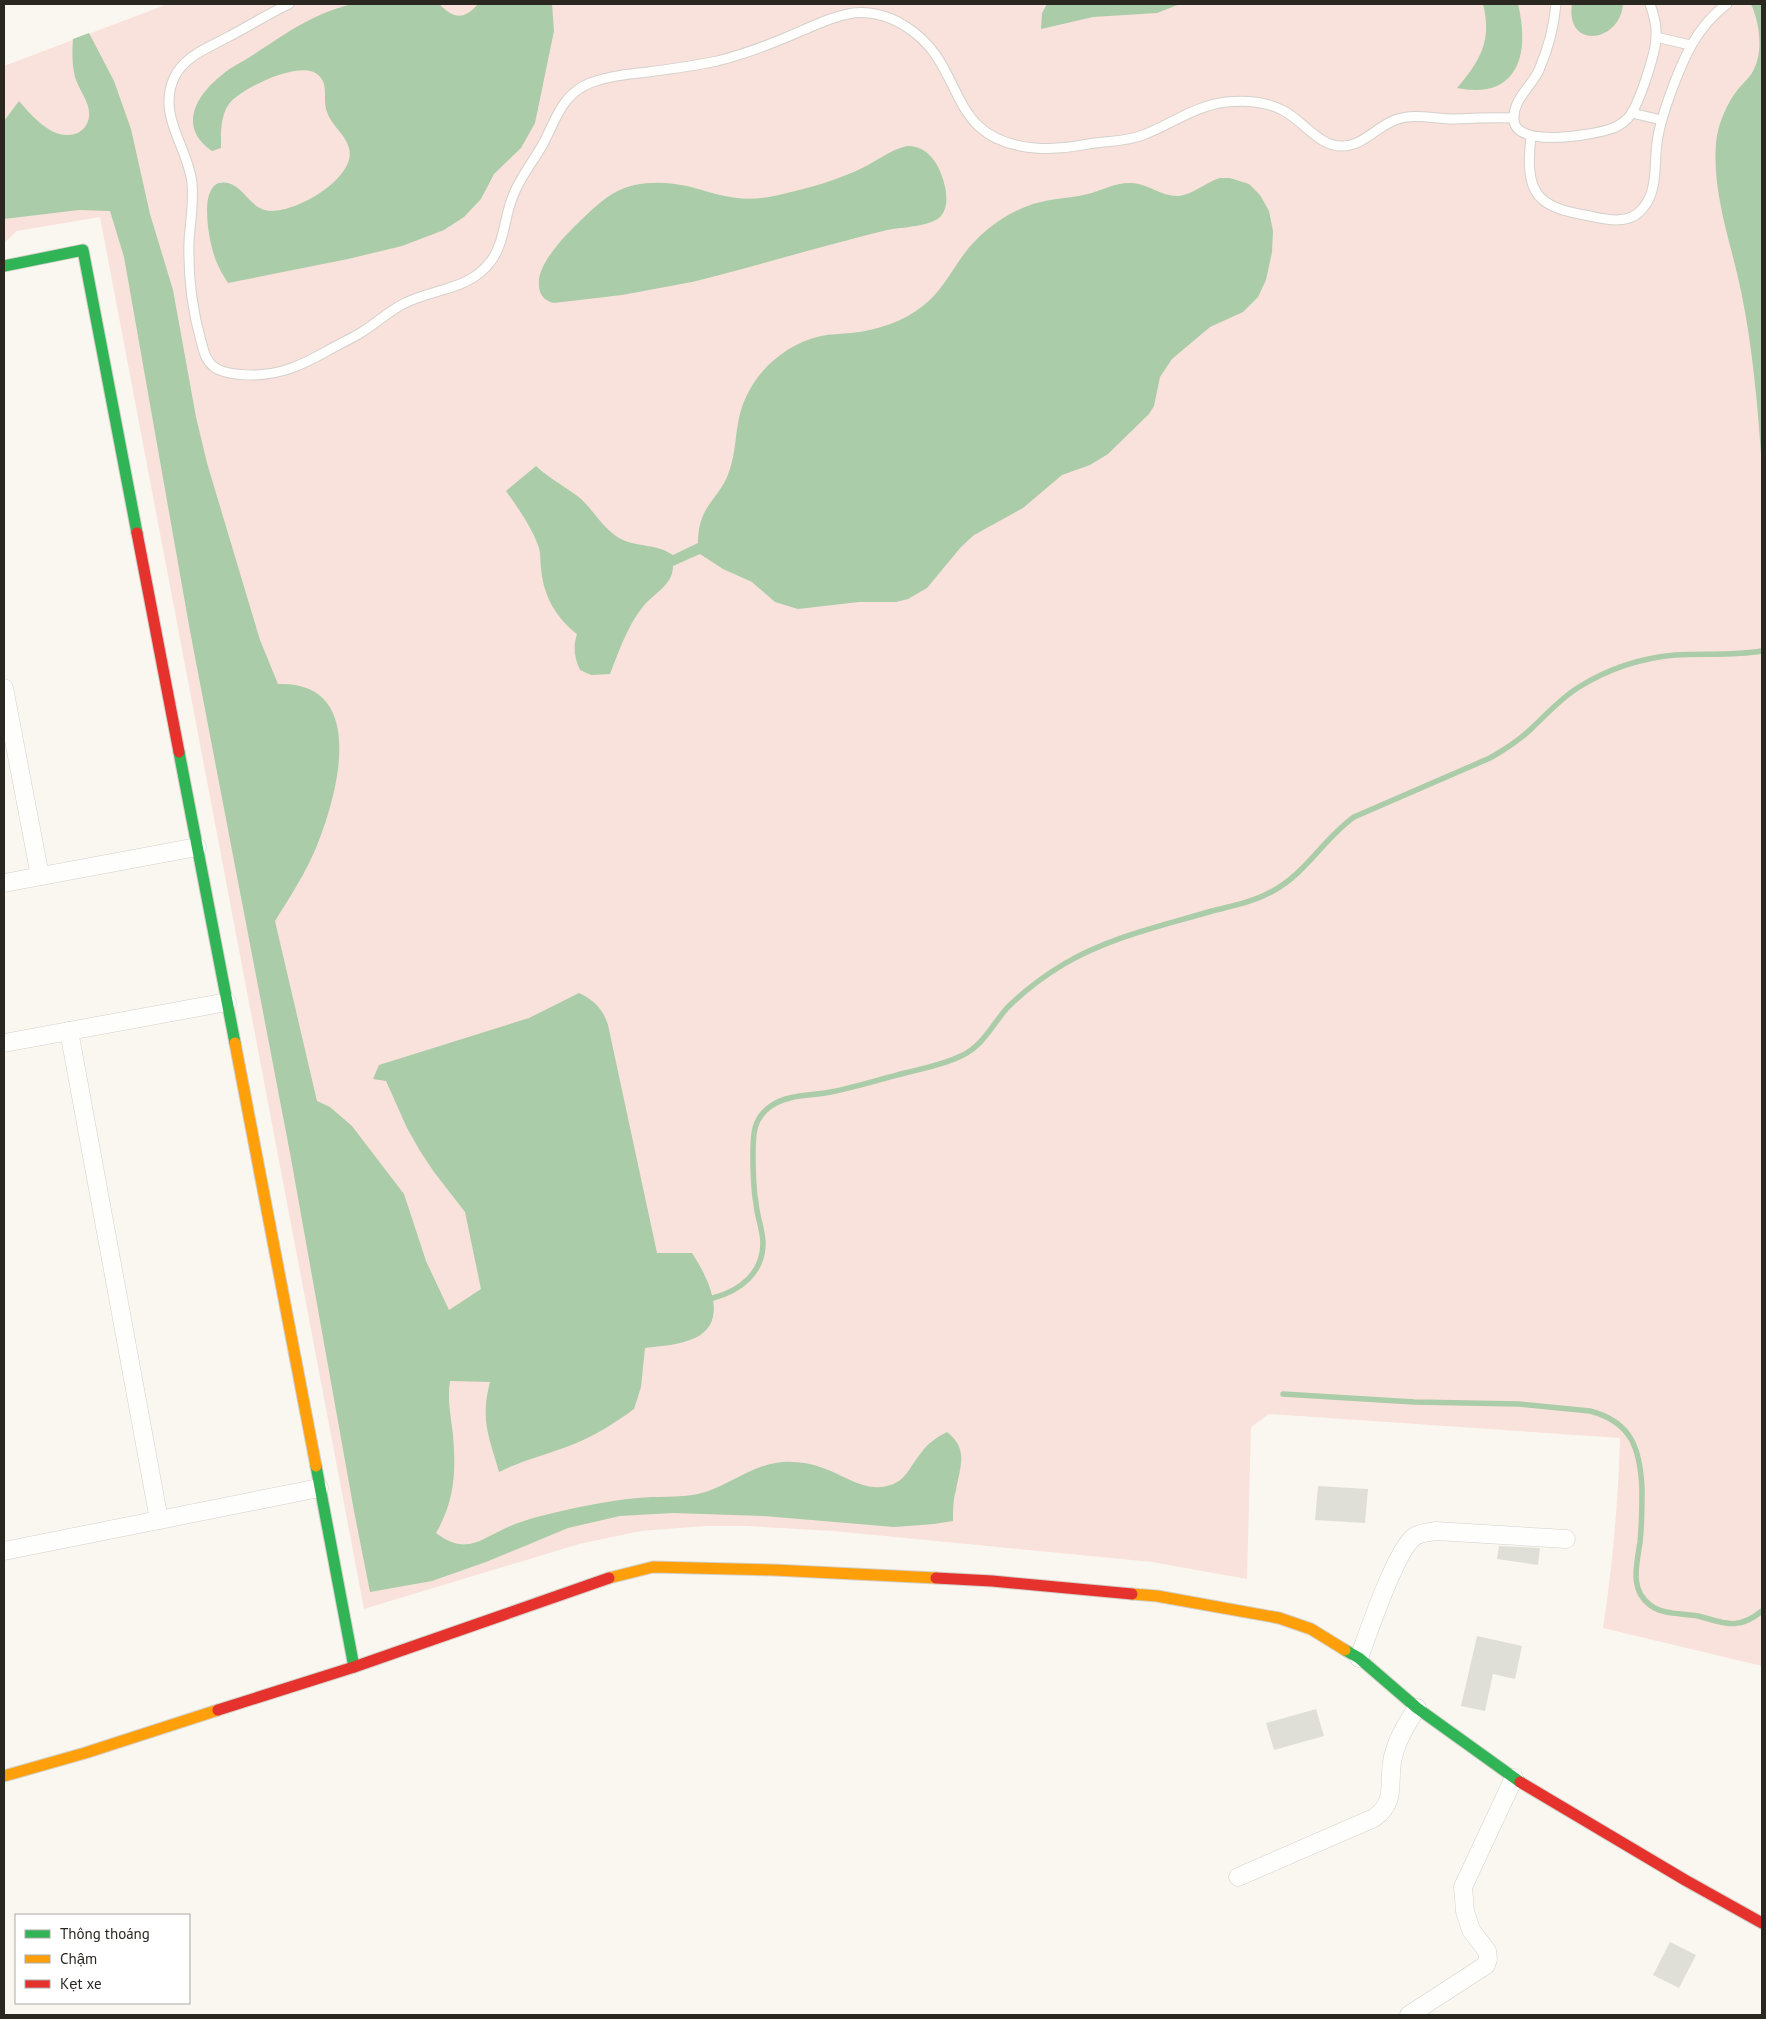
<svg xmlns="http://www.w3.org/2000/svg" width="1766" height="2019" font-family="'PT Sans',sans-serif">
	<rect width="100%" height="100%" fill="#faf7f0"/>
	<!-- green -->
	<path fill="#f9e2db" d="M168,4h1594v1662l-159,-38c10,-64 15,-127 17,-190l-351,-24 -18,13 -4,152 -95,-17 -318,-31 -88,-5h-41l-64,5 -62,13 -215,65 -264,-1392 -83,14 -13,12v-177z"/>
	<!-- water -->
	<g fill="#aacca8">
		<path d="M353,4h86c15,15 25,16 39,0h74l2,27 -19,92 -14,25 -27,26 -13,25 -17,18 -20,13 -42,16 -54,13 -120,24c-4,-6 -8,-13 -11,-20 -7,-14 -23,-88 11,-80 17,4 22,27 43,28 26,1 86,-33 78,-63 -4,-15 -19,-23 -23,-39 -3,-12 3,-26 -9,-35 -17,-14 -76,14 -88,30 -9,13 -8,29 -8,44l-9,3c-35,-24 -16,-56 11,-77 7,-6 15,-10 22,-14 37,-23 64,-46 108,-56z"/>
		<polygon points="1047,4 1180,4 1157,13 1093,17 1041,29 1042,13"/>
		<path d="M1483,4h35c12,49 1,96 -61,84 24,-28 35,-48 26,-84z"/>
		<path d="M1572,4h51c-3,39 -58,46 -51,0z"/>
		<path d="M1751,4h11v464c-4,-59 -9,-119 -21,-177 -10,-49 -29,-97 -25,-148 2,-20 11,-40 23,-55 4,-5 9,-9 13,-15 12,-20 8,-49 -1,-69z"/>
		<path d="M89,33l25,48 17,48 19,85 23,76 23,127 11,46 53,177 18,44c92,-3 59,113 38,164 -11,26 -26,49 -41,73l42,180 13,6 22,19 52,68 22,67 23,49 32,-21 -16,-77 -31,-40 -14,-21 -13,-23 -21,-47 -13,-2 6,-14 150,-47 50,-25c15,7 24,16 29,32l49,228h35c15,23 39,68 3,85 -15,7 -34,8 -50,10l-4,39 -7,22c-19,14 -38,26 -60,35 -25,10 -51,16 -75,28 -10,-36 -19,-51 -9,-90l-40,-1c-3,19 1,35 3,54 3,37 2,65 -17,98 30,23 45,6 72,-6 11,-5 22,-8 33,-11 32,-8 64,-15 96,-18 20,-2 41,0 61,-4 30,-7 52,-29 84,-32 14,-1 28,1 41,6 21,7 41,24 64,18 19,-4 23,-20 34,-33 7,-10 16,-16 26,-21 22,17 13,35 9,58 -3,10 -3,20 -3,31l-19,3 -40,3 -130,-11 -91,-3 -53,3 -52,12 -82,34 -54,19 -62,11 -16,-81 -64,-358 -100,-522 -66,-374 -14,-46 -31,-1 -75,9v-98l15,-20c11,13 30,35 49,34 7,0 13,-3 17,-8 12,-18 -5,-33 -10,-50 -3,-13 -3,-25 -2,-38z"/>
		<path d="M907,146c14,0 23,7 30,19 7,13 15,38 4,51 -10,11 -40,11 -54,14 -66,16 -130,36 -195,52l-70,13 -68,8c-12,-3 -16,-11 -15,-23 1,-16 21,-39 32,-50 10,-10 31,-31 43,-37 22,-13 53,-12 77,-6 29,8 47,15 78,10 29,-6 60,-14 87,-26 17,-7 33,-21 51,-25z"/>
		<path d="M1220,178h10l19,6 11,11 9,16 4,20 -1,21 -6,28 -8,17 -15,15 -33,15 -38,32 -12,18 -6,29 -5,8 -41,40 -18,11 -28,10 -39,33 -49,27 -13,12 -34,41 -19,11 -12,3h-37l-61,7 -23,-7 -23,-20 -29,-13 -23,-15 -27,12c0,20 -20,27 -31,42 -15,19 -23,43 -32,66l-19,1 -11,-5c-6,-13 -7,-23 -3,-36 -21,-16 -34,-39 -36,-66 -1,-8 0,-15 -3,-23 -7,-19 -20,-37 -32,-54l30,-25c14,13 30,21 44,32 14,13 24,32 41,41 18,9 34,4 52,16l25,-12c0,-40 22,-42 32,-74 8,-25 4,-48 17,-74 14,-29 42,-52 74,-59 10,-2 20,-2 30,-3 27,-3 52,-11 73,-28 14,-11 23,-26 33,-41 16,-25 40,-46 68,-57 21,-9 42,-8 63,-13 15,-4 28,-12 44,-11 17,1 30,14 47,13 15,-2 27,-14 41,-18z"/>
	</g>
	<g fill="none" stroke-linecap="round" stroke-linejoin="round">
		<!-- stream -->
		<g stroke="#aacca8" stroke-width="5.5">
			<path d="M713,1298c27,-7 50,-25 50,-55 0,-13 -6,-26 -7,-40 -3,-16 -3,-32 -3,-49 0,-19 0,-36 18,-48 17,-12 40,-10 60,-14 25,-5 50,-13 74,-19 19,-5 38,-8 56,-17 22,-10 31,-31 46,-48 17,-17 37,-32 57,-44 46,-27 97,-38 148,-53 20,-5 41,-9 59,-19 35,-18 52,-53 83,-75l136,-59c16,-9 30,-18 43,-31 15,-14 28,-29 46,-40 29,-18 62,-29 96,-32 30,-2 58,1 87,-4"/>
			<path d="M1283,1394l131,8 105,2 71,7c42,11 50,38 52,77 0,18 0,36 -2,54 -3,22 -11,47 10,63 13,10 32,8 48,11 27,7 39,15 64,-5"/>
		</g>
	</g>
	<!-- building -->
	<g fill="#dfdfd8">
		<polygon points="1318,1486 1368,1489 1365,1523 1315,1520"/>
		<polygon points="1499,1546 1540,1548 1538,1565 1497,1559"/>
		<polygon points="1477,1636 1522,1646 1515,1679 1493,1674 1485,1711 1461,1706"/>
		<polygon points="1316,1709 1324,1736 1274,1750 1266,1723"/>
		<polygon points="1670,1942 1696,1955 1679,1988 1653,1975"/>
	</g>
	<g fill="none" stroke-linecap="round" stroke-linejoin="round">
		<defs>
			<g id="lane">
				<path d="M289,4c-21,10 -40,22 -61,33 -20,11 -44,19 -54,41 -17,38 14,69 18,105 2,20 -2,40 -3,59 -1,34 3,67 12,99 3,10 4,19 13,26 10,7 26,8 39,8 28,0 51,-11 74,-24 12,-7 24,-12 35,-19 14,-9 26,-20 41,-28 30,-16 66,-13 88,-43 14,-19 13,-44 22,-65 7,-19 20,-34 30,-52 13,-24 18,-49 47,-61 18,-7 39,-9 58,-11 23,-3 46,-6 69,-11 29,-7 57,-18 84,-30 15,-6 30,-14 47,-17 19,-4 40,1 57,12 64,39 37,114 130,122 21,2 40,-2 60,-5 16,-2 33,-2 48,-8 29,-11 51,-29 83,-33 20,-2 40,-1 58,9 19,10 36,36 58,35 21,0 34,-19 53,-26 20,-7 39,-1 59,-1 20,-1 39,-2 59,-1"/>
				<path d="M1556,4c-2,22 -8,45 -17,66 -7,16 -27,30 -25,50 2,28 76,15 93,10 8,-2 15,-6 20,-11 11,-10 29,-67 29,-82 1,-11 -2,-22 -6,-33"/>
				<polyline points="1656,37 1690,45"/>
				<polyline points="1632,113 1661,120"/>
				<path d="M1531,136c-2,19 -5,48 10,62 12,12 33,15 49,18 18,4 40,9 53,-8 15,-17 11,-44 14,-65 2,-18 8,-34 14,-51 13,-35 26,-66 56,-88"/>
			</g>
			<g id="street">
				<polyline points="4,688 40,876"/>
				<polyline points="4,883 197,847"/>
				<polyline points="69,1031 159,1520"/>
				<polyline points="4,1043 227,1002"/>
				<polyline points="4,1551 319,1488"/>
				<path d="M1359,1658c9,-25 37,-108 55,-121 5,-4 15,-5 22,-6l130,8"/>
				<path d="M1238,1877l136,-59c24,-17 13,-36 19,-61 4,-18 14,-34 24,-49"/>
				<polyline points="1409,2015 1486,1965 1488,1959 1487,1951 1471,1930 1465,1911 1463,1887 1514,1778"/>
			</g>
			<g id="fast">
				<polyline points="4,266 83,250 137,533"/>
				<polyline points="179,752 235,1043"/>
				<polyline points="316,1466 354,1667"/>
				<polyline points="1345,1650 1359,1658 1417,1708 1520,1782"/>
			</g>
			<g id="slow">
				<polyline points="235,1043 316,1466"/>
				<polyline points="609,1578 653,1567 774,1570 936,1578"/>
				<polyline points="1132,1594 1157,1596 1279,1618 1311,1629 1345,1650"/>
				<polyline points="4,1776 85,1753 218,1710"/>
			</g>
			<g id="jam">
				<polyline points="137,533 179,752"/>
				<polyline points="936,1578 992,1581 1132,1594"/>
				<polyline points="218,1710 354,1667 609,1578"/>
				<polyline points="1520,1782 1685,1880 1762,1923"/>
			</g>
		</defs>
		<!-- lane casing -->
		<use href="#lane" stroke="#d4d0cb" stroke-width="11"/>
		<!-- street casing -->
		<use href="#street" stroke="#d4d0cb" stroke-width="19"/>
		<!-- fast casing -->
		<use href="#fast" stroke="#d4d0cb" stroke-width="13"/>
		<!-- slow casing -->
		<use href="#slow" stroke="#d4d0cb" stroke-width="13"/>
		<!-- jam casing -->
		<use href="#jam" stroke="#d4d0cb" stroke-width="13"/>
		<!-- lane -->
		<use href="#lane" stroke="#fefefd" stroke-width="9"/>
		<!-- street -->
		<use href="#street" stroke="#fefefd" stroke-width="18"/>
		<!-- fast -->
		<use href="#fast" stroke="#30b455" stroke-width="11"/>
		<!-- slow -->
		<use href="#slow" stroke="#ff9f0a" stroke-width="11"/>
		<!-- jam -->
		<use href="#jam" stroke="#e5322d" stroke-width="11"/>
	</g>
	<!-- border -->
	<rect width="1766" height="2019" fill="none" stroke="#2a2721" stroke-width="10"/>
	<!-- legend -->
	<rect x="15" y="1914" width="175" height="90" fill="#ffffff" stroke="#aaa9a6"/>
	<rect x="25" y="1930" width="25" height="8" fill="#30b455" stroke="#aaa9a6"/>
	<text x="60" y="1939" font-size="15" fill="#2a2721">Thông thoáng</text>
	<rect x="25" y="1955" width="25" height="8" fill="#ff9f0a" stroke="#aaa9a6"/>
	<text x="60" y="1964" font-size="15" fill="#2a2721">Chậm</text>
	<rect x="25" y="1980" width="25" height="8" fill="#e5322d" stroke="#aaa9a6"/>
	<text x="60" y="1989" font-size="15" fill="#2a2721">Kẹt xe</text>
</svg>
